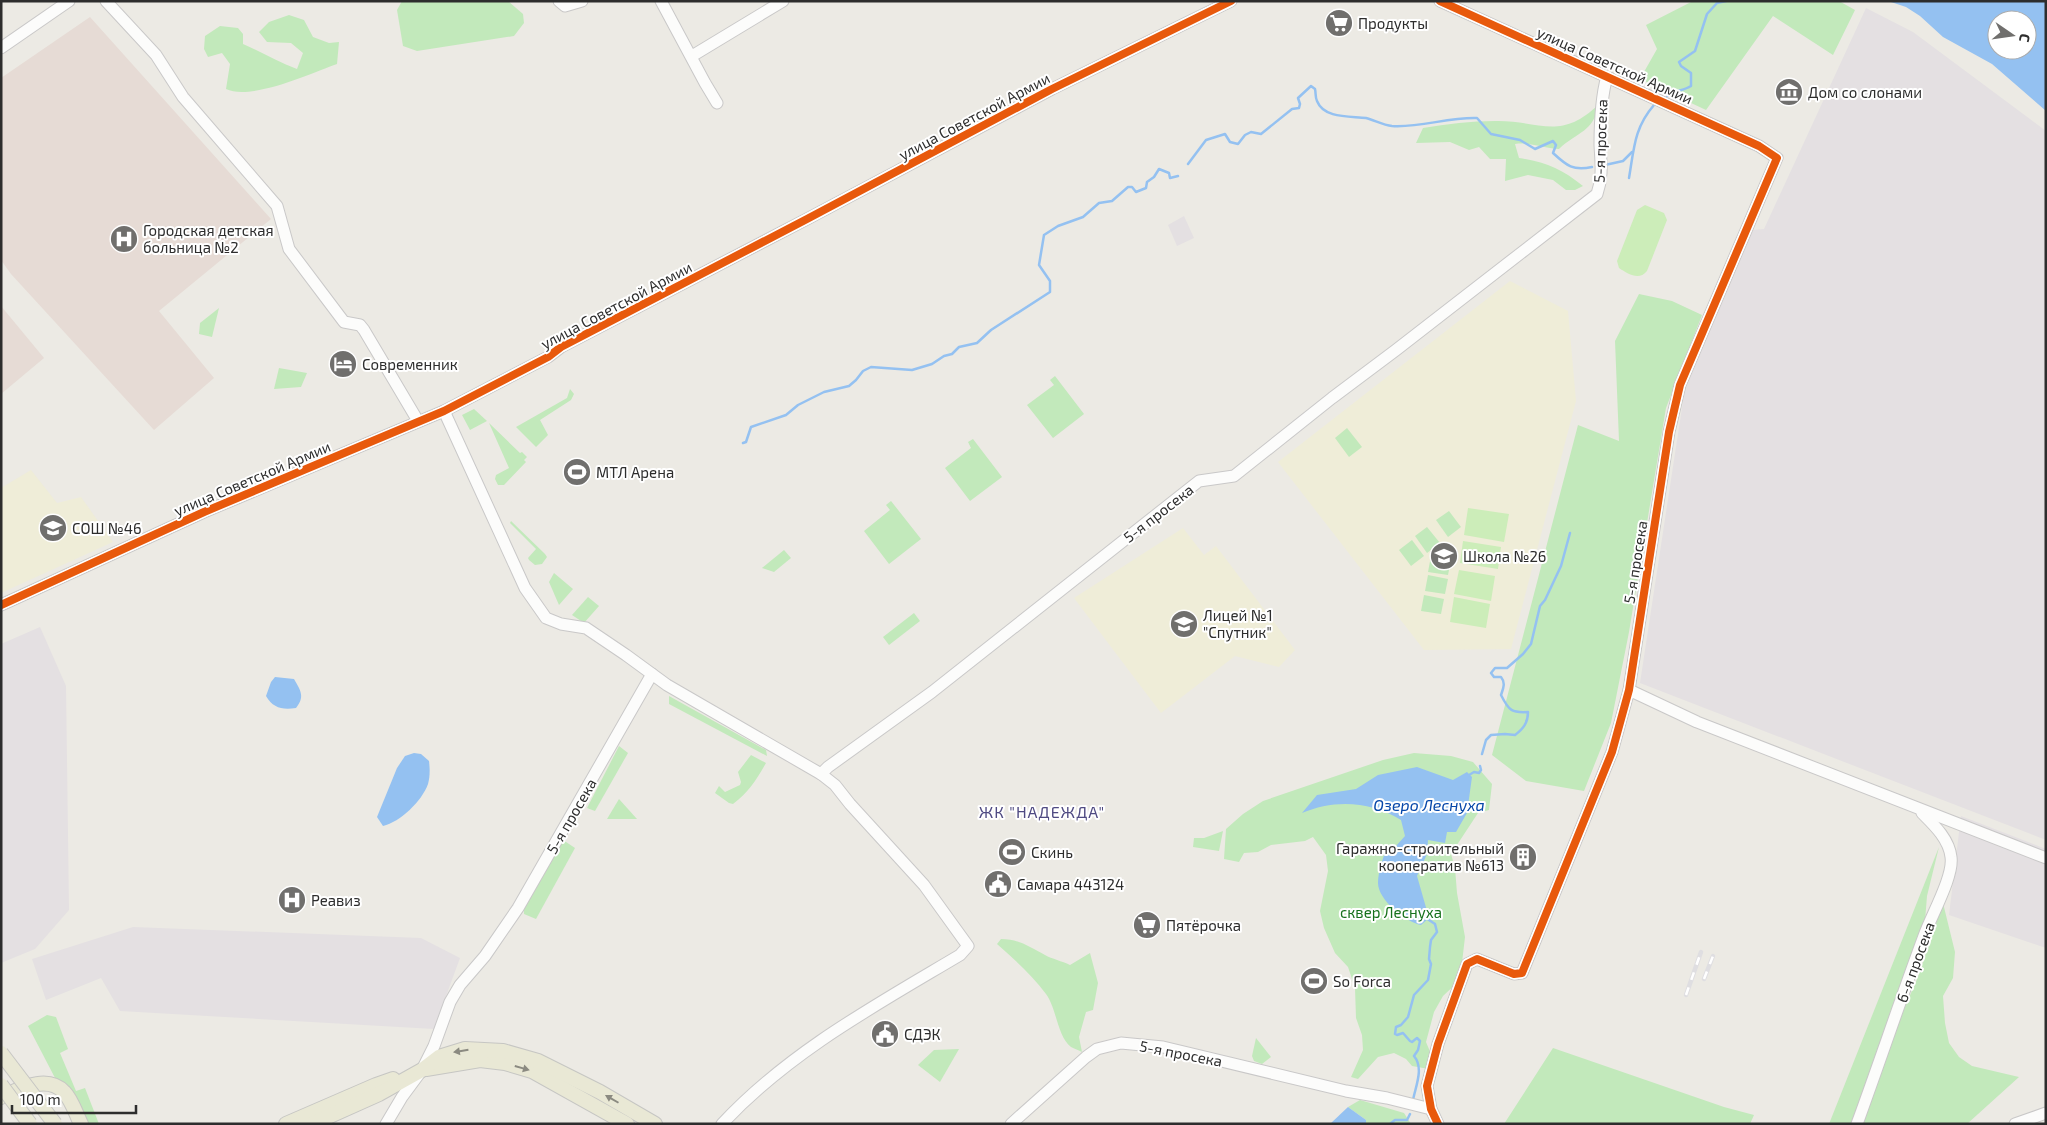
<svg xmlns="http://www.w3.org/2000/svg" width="2047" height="1125" font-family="'Exo 2',sans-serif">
	<rect width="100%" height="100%" fill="#eceae4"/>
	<!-- industrial -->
	<g fill="#e4e0e2">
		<polygon points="1866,8 1913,32 2046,131 2046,840 1640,683 1685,388 1752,230 1764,229"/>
		<polygon points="1184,216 1194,238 1177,246 1168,225"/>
		<polygon points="40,627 66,686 69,910 35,949 1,963 1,644"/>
		<polygon points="1961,816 2046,849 2046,948 1949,915"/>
		<polygon points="133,927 421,938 460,958 434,1029 120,1011 101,978 46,1000 32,959"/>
	</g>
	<!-- education -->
	<g fill="#efedd8">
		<polygon points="1510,281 1568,311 1576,401 1511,649 1424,650 1278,462"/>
		<polygon points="31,470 57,503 81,497 113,542 1,593 1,488"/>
		<polygon points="1183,528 1204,555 1216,546 1295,650 1279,667 1235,656 1161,713 1074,598"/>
	</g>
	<!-- medical -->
	<g fill="#e6dbd5">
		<polygon points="90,17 271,219 159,311 214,378 154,430 11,274 1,260 1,78"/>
		<polygon points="1,306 44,358 1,394"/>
	</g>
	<!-- green -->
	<g fill="#c2e9bb">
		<polygon points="402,1 508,1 523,14 524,23 514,36 417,51 403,46 397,10"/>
		<polygon points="1693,1 1839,1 1855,10 1833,55 1773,16 1706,110 1640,79 1657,49 1646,25"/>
		<path d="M289,15l15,5 9,17 16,6 10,-1 -2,22c-25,9 -86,37 -111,25l4,-25 -8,-11 -14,4 -4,-8 1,-13 15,-10 18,2 5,6v10c19,8 35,18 54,25l6,-16 -12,-10 -24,-1 -8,-10 10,-10z"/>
		<path d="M1599,104c-6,29 -21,27 -40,45 -15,-1 -29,-7 -44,-5l4,14c27,4 43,11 64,28l-8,4h-9l-13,-10 -25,-5 -23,6 1,-22h-16l-11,-12 -10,3 -19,-8 -34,1 7,-15c24,-4 48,-7 72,-7 45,-1 65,21 104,-17z"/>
		<polygon points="1639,294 1672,301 1702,315 1666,408 1629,632 1611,723 1584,791 1526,781 1492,755 1578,425 1619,441 1615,341"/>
		<polygon points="219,308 212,337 199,334 200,323"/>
		<polygon points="279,368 307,373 301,387 274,389"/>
		<polygon points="1055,376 1084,414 1053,438 1027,405 1054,385 1050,380"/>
		<polygon points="570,389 574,394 571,400 540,420 548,435 536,447 516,427 567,398"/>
		<polygon points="474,409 487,421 470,430 462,415"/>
		<polygon points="489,423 520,453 522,452 527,457 524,460 526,462 504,485 498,485 495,479 496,475 509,468"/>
		<polygon points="1347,428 1362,447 1349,457 1335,438"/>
		<polygon points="973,439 1002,477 970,501 945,468 971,448 968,442"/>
		<polygon points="891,501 921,539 889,564 864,531 890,510 886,505"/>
		<polygon points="1449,511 1461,527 1448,537 1436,520"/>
		<polygon points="511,521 545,554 547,557 542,564 535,565 529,560 528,558 536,549 510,523"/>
		<polygon points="1427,527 1440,543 1427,553 1415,536"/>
		<polygon points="1412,540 1424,556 1411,566 1399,550"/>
		<polygon points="784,550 791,558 774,572 762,568"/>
		<polygon points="1431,556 1451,560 1448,575 1428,572"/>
		<polygon points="554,573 573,589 559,605 549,582"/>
		<polygon points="1428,575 1448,579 1445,594 1425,591"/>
		<polygon points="1424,595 1444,599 1441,614 1421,611"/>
		<polygon points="588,597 599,606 584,623 572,615"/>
		<polygon points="914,613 920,621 889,645 883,637"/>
		<polygon points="669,696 766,750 767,756 669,704"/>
		<polygon points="619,746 628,753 595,811 587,808"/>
		<polygon points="1414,753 1451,756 1473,762 1492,784 1489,810 1478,813 1451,854 1455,868 1457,893 1465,937 1460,980 1443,996 1434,1012 1426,1042 1431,1054 1429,1069 1412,1066 1406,1059 1394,1053 1378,1057 1358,1079 1351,1077 1363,1050 1362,1035 1356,1018 1355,988 1348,967 1335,953 1324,928 1320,911 1328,871 1326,855 1313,837 1305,841 1271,845 1258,852 1244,853 1239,862 1224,859 1226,829 1243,814 1263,801 1383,760"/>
		<path d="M751,755l15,8c-9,16 -17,29 -33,41l-4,-1 -14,-10 4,-7 6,6 15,-7 1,-3 -3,-10z"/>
		<polygon points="619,799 637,819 607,819"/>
		<polygon points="1223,831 1219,851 1193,847 1194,838 1204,838"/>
		<polygon points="563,840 575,848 536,919 524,914 524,907"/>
		<polygon points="1939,847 1927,896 1925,921 1851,1124 1829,1124"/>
		<polygon points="1943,903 1955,952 1953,978 1943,996 1945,1023 1949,1043 1959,1057 1972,1066 2019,1077 1967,1124 1861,1124 1897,1025 1918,977"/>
		<path d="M1001,939c18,0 28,8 44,16 7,4 17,6 25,10l20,-12 8,30 -5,27 -7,2 -7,25 3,15c-3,-2 -8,-3 -11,-5 -14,-11 -14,-38 -25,-53 -14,-19 -31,-34 -49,-50z"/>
		<polygon points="47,1015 56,1017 68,1049 60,1053 76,1091 85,1088 99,1124 79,1124 28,1026"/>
		<polygon points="1256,1038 1271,1057 1262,1064 1254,1061 1252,1056"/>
		<polygon points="1553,1048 1724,1107 1754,1115 1750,1124 1504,1124"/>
		<polygon points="959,1049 940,1082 918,1065 934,1050"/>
		<polygon points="1360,1100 1404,1113 1411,1124 1366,1124 1366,1120 1348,1107"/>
	</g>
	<!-- pitch -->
	<g fill="#ccedb9">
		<path d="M1645,205l19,8 3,7 -20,51c-8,10 -19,3 -28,-3l-2,-7 20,-51z"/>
		<polygon points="1468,508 1509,514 1504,542 1464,535"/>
		<polygon points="1463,541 1501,547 1498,569 1460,563"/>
		<polygon points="1459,570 1495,576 1491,601 1454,594"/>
		<polygon points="1454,597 1490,604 1486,628 1450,622"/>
	</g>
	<!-- water -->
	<g fill="#94c1f1" fill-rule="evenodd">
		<path d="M1888,1h158v110l-54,-47 -49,-27 -23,-21 -14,-9zM1997,20h30v30h-30z"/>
		<path d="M275,677l19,2c7,12 11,18 2,29 -14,2 -23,0 -30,-12l5,-14z"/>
		<path d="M414,753l7,1 8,7c1,8 1,16 -1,23 -6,17 -28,38 -45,42l-6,-9 20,-49 8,-12z"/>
		<path d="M1417,767l36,13 14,-8 5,5 -5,36 -11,19h-9l-2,11 -17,-3 -1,14 -10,22 12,42 -8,7c-15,-3 -43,-25 -43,-42 0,-11 5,-24 8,-34l10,-3 9,-10 -4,-16c-30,-19 -67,-21 -99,-7l15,-18 39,-6 22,-14z"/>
		<polygon points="1348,1107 1366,1120 1366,1124 1330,1124"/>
	</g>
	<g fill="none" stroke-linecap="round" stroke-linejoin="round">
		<!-- stream -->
		<g stroke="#94c1f1" stroke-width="2.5">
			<path d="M1667,96c8,-6 16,-5 24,-10v-13l-10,-7 -2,-4 16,-11 12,-37 10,-11 9,-2"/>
			<path d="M1188,164l18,-24 19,-6 5,8 8,2 7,-9 6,-3 10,2 31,-25 7,-1 1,-4 -2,-6 13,-12 4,3c1,4 0,8 2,12 7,18 34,15 49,17 8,2 17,7 26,8 28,2 56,-9 85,-8l14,16 29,6 15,9 18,-8 3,4 -3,8c14,13 20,18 39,14"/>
			<polyline points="1605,165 1623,161 1632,152"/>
			<path d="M1629,178c5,-29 5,-50 25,-73"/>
			<polyline points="743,443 746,442 751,427 786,415 798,405 824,392 849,386 856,380 863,371 871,367 912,370 932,364 944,356 952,354 959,347 977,343 991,330 1050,292 1050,281 1039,265 1044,235 1058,226 1083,217 1099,203 1112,201 1128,187 1132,187 1136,192 1146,188 1147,182 1154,177 1159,169 1169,173 1170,178 1178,176"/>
			<path d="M1482,754l4,-14 5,-5 14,-1 10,1c8,-6 13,-12 13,-23 -16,1 -19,-1 -27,-17 2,-6 5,-12 0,-18h-7l-3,-4 4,-5h12l16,-14 8,-10 9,-38 5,-6 16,-34 9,-33"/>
			<polyline points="1469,775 1474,772 1479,773 1481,770 1480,766"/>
			<path d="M1413,1100c3,-15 11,-32 1,-44l4,-6 2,-9 -3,-3 -5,4 -2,-1 -7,-8 -6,2 -2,-1 1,-7 5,-2 7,-8 6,-22 14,-15 3,-16 -2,-5 1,-12 1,-7 6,-8 -2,-8 -9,-6"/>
			<polyline points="1390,1124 1395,1120 1407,1120 1410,1114"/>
		</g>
		<defs>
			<g id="minor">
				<polyline points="106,1 156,55 183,97 277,206 289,249 344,322 360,325 364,330 418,421"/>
				<polyline points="559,1 565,6 582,1"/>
				<polyline points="661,1 705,83 717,103"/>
				<polyline points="1,48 69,1"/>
				<polyline points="692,56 783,1"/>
				<path d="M444,411l81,177 21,30 15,6 25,4 40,27 41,30 154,89 14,11 15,19 74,81 44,61 -8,9c-84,50 -171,97 -238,169"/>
				<polyline points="1,605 204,512 444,411 548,357 561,347 807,219 1052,89 1231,1"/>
				<polyline points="1629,690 1697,722 2046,858"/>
				<path d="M821,774l7,-7 104,-75 267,-211 35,-5 98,-78 64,-48 201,-156c6,-18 4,-30 3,-49 0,-23 1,-47 7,-69"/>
				<polyline points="386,1124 402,1097 422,1070 434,1046 450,1002 460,985 485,956 518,908 652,674"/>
				<polyline points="1011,1124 1086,1057 1097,1049 1121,1043 1163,1047 1346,1091 1387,1098 1431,1109"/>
				<polyline points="1438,1124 1431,1109 1427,1086 1438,1044 1467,964 1477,959 1514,974 1522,973 1612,752 1629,690 1669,432 1680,385 1777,158 1759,146 1440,1"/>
				<path d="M1857,1124c23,-63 44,-126 67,-188 7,-20 30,-60 27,-79 -2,-18 -17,-32 -29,-44"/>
				<polyline points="2015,1124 2046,1113"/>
			</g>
			<g id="major">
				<polyline points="426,1069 480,1060 505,1063 532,1071 627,1124"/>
				<path d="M1,1097c19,-8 46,-23 63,-5 8,8 12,22 17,32"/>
				<polyline points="286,1124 376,1085 393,1079"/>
				<polyline points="312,1124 379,1094 422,1070 439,1057 465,1049 503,1051 538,1061 600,1092 655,1124"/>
			</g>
		</defs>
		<!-- minor casing -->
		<use href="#minor" stroke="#c9c8c8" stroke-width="13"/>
		<!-- major casing -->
		<use href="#major" stroke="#c6c6c3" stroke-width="16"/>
		<!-- minor -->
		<use href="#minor" stroke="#fcfcfb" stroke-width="11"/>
		<!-- major -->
		<use href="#major" stroke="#e9e8d5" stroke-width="14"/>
		<defs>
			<g id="rail">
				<polyline points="1704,979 1713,956"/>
				<polyline points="1686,995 1701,952"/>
			</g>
		</defs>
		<!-- rail casing -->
		<use href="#rail" stroke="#dfdee1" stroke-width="4.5"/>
		<!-- rail -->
		<use href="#rail" stroke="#fff" stroke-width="2.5" stroke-dasharray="8" stroke-linecap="butt"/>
		<defs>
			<g id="major-bridge">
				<polyline points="1,1053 55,1124"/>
				<polyline points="1,1085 30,1124"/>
			</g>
		</defs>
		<!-- major-bridge casing -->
		<use href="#major-bridge" stroke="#c6c6c3" stroke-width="16" stroke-linecap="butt"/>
		<!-- major-bridge -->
		<use href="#major-bridge" stroke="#e9e8d5" stroke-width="14"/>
		<defs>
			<g id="cycleway">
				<polyline points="1,605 204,512 444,411 548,357 561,347 807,219 1052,89 1231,1"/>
				<polyline points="1438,1124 1431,1109 1427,1086 1438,1044 1467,964 1477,959 1514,974 1522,973 1612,752 1629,690 1669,432 1680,385 1777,158 1759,146 1440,1"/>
			</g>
		</defs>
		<!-- cycleway casing -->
		<use href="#cycleway" stroke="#fff" stroke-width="11"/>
		<!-- cycleway -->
		<use href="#cycleway" stroke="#e8590c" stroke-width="8"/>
	</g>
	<!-- one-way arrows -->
	<defs><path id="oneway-solid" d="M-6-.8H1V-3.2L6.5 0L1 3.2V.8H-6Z" transform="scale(1.25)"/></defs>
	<g fill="#8b8a81">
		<use href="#oneway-solid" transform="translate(461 1051) rotate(171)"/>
		<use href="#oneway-solid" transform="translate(522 1068) rotate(16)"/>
		<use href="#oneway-solid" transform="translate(612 1099) rotate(-150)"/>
	</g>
	<!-- icons -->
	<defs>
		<symbol id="supermarket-disc" viewBox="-11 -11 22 22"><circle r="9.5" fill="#706f6d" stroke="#fff"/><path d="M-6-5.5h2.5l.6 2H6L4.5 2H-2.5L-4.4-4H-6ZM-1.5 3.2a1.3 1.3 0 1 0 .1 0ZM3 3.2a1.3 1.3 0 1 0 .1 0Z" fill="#fff"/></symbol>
		<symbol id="museum-disc" viewBox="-11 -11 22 22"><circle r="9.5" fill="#706f6d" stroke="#fff"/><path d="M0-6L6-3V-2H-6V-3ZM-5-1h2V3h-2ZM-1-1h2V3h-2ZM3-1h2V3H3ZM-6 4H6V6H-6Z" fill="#fff"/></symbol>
		<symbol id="hospital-disc" viewBox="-11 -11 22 22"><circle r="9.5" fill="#706f6d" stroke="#fff"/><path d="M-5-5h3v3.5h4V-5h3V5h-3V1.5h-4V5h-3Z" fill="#fff"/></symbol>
		<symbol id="hotel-disc" viewBox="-11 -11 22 22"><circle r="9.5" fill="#706f6d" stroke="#fff"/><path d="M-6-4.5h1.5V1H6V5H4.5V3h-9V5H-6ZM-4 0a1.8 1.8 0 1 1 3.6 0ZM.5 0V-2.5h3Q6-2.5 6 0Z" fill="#fff"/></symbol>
		<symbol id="stadium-disc" viewBox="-11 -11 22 22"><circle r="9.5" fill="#706f6d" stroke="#fff"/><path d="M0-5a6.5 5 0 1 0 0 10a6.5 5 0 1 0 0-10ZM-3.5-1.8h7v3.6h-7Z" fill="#fff"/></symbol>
		<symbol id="school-disc" viewBox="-11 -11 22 22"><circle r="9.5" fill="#706f6d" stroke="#fff"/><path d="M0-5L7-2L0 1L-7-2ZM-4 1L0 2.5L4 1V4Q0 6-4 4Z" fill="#fff"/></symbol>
		<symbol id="building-disc" viewBox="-11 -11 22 22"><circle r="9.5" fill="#706f6d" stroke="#fff"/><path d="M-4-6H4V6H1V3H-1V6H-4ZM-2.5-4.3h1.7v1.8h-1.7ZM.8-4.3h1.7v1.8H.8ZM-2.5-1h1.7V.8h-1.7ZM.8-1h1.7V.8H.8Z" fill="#fff"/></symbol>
		<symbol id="civic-disc" viewBox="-11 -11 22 22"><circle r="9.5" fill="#706f6d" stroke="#fff"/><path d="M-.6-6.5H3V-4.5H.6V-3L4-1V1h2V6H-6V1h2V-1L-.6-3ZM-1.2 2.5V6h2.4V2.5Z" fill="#fff"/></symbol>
	</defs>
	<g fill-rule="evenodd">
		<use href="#supermarket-disc" x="1323" y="7" width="32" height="32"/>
		<use href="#museum-disc" x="1773" y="76" width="32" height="32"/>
		<use href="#hospital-disc" x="108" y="223" width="32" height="32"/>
		<use href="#hotel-disc" x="327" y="348" width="32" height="32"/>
		<use href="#stadium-disc" x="561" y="456" width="32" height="32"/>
		<use href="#school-disc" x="37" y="512" width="32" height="32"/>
		<use href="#school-disc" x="1428" y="540" width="32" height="32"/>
		<use href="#school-disc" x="1168" y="608" width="32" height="32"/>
		<use href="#stadium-disc" x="996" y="836" width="32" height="32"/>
		<use href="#building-disc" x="1507" y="841" width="32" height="32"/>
		<use href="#civic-disc" x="982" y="868" width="32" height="32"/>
		<use href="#hospital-disc" x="276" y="884" width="32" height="32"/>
		<use href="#supermarket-disc" x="1131" y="909" width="32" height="32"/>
		<use href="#stadium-disc" x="1298" y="965" width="32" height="32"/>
		<use href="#civic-disc" x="869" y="1018" width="32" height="32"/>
	</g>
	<g text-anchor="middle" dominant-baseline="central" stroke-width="4" stroke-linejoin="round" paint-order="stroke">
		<!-- poi labels -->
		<g font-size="15" fill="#2d2d2d" stroke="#fff" text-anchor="start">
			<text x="1358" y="23">Продукты</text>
			<text x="1808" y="92">Дом со слонами</text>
			<text x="143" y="230">Городская детская<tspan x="143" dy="17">больница №2</tspan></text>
			<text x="362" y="364">Современник</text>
			<text x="596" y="472">МТЛ Арена</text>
			<text x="72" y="528">СОШ №46</text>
			<text x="1463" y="556">Школа №26</text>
			<text x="1203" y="615">Лицей №1<tspan x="1203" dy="17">"Спутник"</tspan></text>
			<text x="1504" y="848" text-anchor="end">Гаражно-строительный<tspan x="1504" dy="17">кооператив №613</tspan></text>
			<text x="1031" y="852">Скинь</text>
			<text x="1017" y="884">Самара 443124</text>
			<text x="311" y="900">Реавиз</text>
			<text x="1166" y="925">Пятёрочка</text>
			<text x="1333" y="981">So Forca</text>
			<text x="904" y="1034">СДЭК</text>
		</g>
		<!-- street labels -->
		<g font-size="15" fill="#2d2d2d" stroke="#fff">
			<text transform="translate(1615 65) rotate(24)">улица Советской Армии</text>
			<text transform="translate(974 116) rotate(-28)">улица Советской Армии</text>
			<text transform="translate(1600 141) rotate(-88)">5-я просека</text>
			<text transform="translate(616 305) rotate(-28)">улица Советской Армии</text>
			<text transform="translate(252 478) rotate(-23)">улица Советской Армии</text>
			<text transform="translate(1158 513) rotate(-38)">5-я просека</text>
			<text transform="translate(1635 562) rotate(-81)">5-я просека</text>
			<text transform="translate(571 816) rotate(-60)">5-я просека</text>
			<text transform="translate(1915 962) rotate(-70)">6-я просека</text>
			<text transform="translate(1181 1053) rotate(11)">5-я просека</text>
		</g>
		<!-- park labels -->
		<g font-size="15" fill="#17711c" stroke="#fff">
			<text x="1391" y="912">сквер Леснуха</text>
		</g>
		<!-- water labels -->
		<g font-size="16" font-style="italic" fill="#0647a9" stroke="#fff">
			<text x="1429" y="804">Озеро Леснуха</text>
		</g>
		<!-- neighbourhood labels -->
		<g font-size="16" letter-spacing="1" fill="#4f4a82" stroke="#fff">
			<text x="1042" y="811">ЖК "НАДЕЖДА"</text>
		</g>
	</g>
	<!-- border -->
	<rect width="2047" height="1125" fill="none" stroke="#2d2d2d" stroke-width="5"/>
	<!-- north arrow -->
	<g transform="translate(2012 35) rotate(103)"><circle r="24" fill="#ffffff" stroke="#ababab"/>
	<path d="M0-4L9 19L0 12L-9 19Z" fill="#706f6d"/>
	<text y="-8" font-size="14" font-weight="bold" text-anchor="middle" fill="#2d2d2d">С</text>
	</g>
	<!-- scale -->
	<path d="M12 1105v8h124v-8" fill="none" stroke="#2d2d2d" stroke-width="2.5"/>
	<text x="20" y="1105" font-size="15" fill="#2d2d2d" stroke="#ffffff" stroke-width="4" paint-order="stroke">100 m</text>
</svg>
